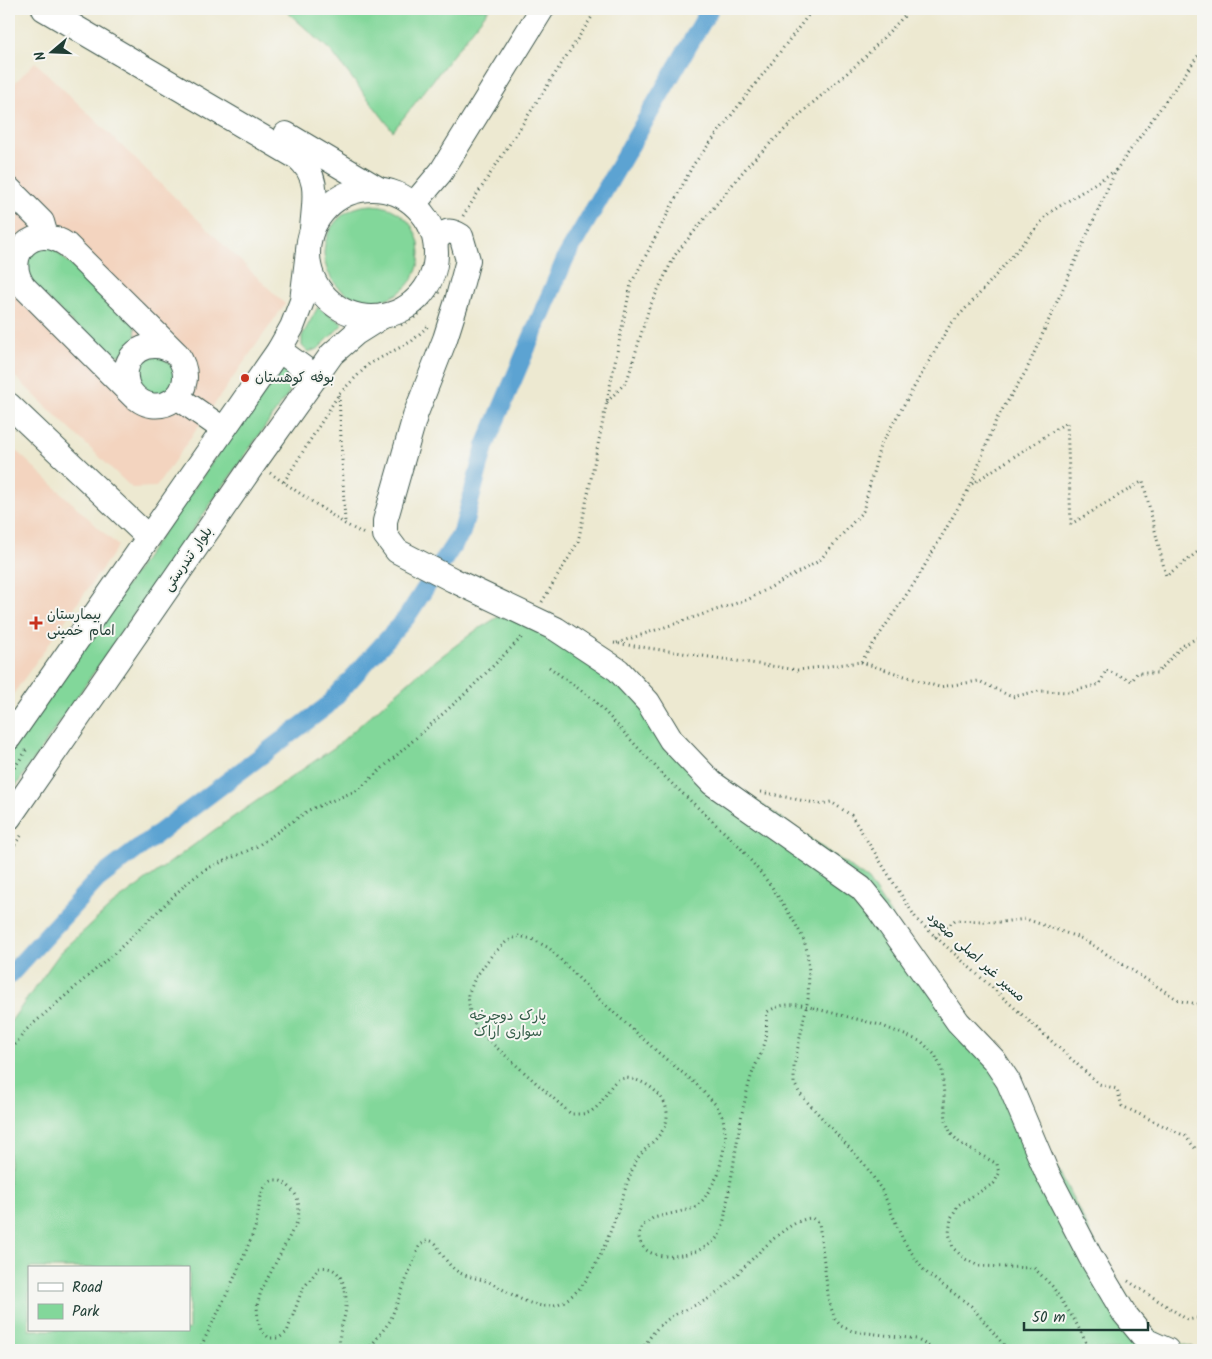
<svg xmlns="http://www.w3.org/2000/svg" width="1212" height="1359" font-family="Kalam,'Playpen Sans Arabic',sans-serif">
	<rect width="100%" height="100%" fill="#f6f6f2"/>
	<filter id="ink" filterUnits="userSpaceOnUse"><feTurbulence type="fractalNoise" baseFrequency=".02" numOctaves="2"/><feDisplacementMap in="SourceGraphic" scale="10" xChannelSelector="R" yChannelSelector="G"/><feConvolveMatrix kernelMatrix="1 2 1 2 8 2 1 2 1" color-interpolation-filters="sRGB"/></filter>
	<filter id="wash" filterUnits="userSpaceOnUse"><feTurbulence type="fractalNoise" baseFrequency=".0096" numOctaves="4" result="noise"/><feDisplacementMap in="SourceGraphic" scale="20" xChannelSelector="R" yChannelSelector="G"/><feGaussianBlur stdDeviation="1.12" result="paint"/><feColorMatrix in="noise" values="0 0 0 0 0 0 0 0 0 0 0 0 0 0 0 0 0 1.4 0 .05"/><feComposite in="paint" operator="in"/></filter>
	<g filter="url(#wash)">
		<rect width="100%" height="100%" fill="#ede9d1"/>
		<!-- built -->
		<g fill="#f3d4bf">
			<polygon points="35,62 285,304 156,487 132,488 9,371 9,89"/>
			<polygon points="9,444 118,546 9,700"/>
		</g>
		<!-- green -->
		<g fill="#82d79a" stroke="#508a67" fill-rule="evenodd">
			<polygon points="284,9 489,9 393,131 331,51"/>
			<circle cx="372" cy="253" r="48"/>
			<path d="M49,244l85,80c7,21 -8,37 -30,30l-74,-72 -4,-26z"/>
			<polygon points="318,307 343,324 318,349 308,352 302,346 302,336"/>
			<polygon points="159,353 178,372 166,396 140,391 135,365"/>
			<path d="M286,369c10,10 7,14 2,25l-128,182 -151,220v-42l266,-382 4,-2z"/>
			<path d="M550,614l130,120 39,40 149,106 190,289 42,83 33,55 21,25 21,10 28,8h-1194v-326l51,-71 52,-48 101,-74 122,-84 84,-74 56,-42 23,-14zM29,1268h160v62h-160z"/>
		</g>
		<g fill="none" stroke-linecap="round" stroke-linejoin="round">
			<!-- canal -->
			<polyline stroke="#5ba3d2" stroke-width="18" points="9,976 98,879 327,706 406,618 462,532 485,446 566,257 710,9"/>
		</g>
	</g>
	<g filter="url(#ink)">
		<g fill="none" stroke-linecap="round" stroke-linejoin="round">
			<defs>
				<g id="minor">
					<path d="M44,9l254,149c23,20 16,43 14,71"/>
					<polyline points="286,134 377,188"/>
					<polyline points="9,189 42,222 46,236"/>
					<circle cx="372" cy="253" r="64"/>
					<polyline points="414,204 441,172 542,9"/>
					<path d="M435,240c11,-9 14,-12 26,-4l7,24 -11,41 -12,38 -29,74 -31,108v14l12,16 56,29 103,49 62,41 30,32 23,38 41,43 149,105 18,22 79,112 36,38 14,21 39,92 43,83 34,57 23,28 20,9"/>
					<polyline points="279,350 316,377"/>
					<path d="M134,397l-110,-110c-23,-32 10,-66 43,-42l110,109c27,38 -21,71 -46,38 -4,-6 -6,-14 -5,-22 5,-26 32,-30 51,-16"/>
					<polyline points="177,397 223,429"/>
					<polyline points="9,405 148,537"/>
					<polyline points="9,738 279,350 292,327 302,301 308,251"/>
					<polyline points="9,818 255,462 332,354 356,333 383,316"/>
				</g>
			</defs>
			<!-- minor casing -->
			<use href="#minor" stroke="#3e574c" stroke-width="26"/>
			<!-- path -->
			<g stroke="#3e574c" stroke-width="3" stroke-dasharray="1 4" stroke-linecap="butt">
				<polyline points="463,216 597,9"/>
				<polyline points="401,325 417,316 439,292"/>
				<polyline points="339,395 345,523"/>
				<polyline points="607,402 627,381 649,308 675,255 750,163 807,108 862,60 911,9"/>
				<polyline points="270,473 345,524 366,535"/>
				<polyline points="284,482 339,394 369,364 412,341 428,326"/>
				<polyline points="972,484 1067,422 1071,524 1143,481 1166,576 1203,548"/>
				<polyline points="542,602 578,542 631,284 693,165 813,9"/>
				<polyline points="614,643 798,670 861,662 917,579 971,485 996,420 1026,371 1116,170 1203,49"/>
				<polyline points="617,643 749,599 819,561 863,511 880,446 950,325 983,290 1049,213 1116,170"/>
				<polyline points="861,662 939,687 979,681 1012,697 1039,691 1070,692 1100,684 1106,670 1132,681 1137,673 1157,673 1182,646 1197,638 1203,639"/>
				<polyline points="549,667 594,700 666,778 739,846 772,887 795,923 804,940 807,951 809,972 808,999 794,1066 794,1083 800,1094 865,1165 883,1192 903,1240 922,1268 929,1275 971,1306 1008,1350"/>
				<polyline points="9,776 27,749"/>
				<polyline points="761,792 820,804 831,802 851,815 917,920 1099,1084 1117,1089 1122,1106 1185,1136 1195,1148 1203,1152"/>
				<polyline points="9,853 23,833"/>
				<polyline points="935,937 955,920 1001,922 1026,919 1083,939 1180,1001 1203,1005"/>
				<polyline points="813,1008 880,1025 922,1042 935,1055 942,1070 946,1121 951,1134 961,1144 997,1164 999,1174 994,1183 958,1205 951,1218 949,1233 953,1248 965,1259 979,1266 1034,1268 1052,1286 1075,1321 1090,1350"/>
				<polyline points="9,1053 26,1030 117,951 188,882 206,869 256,847 309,810 358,790 466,693 524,635"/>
				<polyline points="1128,1281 1188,1320 1203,1317"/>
				<path d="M199,1350c20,-39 39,-78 55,-119 5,-12 4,-39 13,-47 10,-10 22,1 28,10 5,8 4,17 3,26l-37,71 -4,15 1,14 3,10 8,8h10l8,-6 15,-42 17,-22c23,-4 28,21 27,39 -1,15 -11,29 -4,43"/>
				<path d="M368,1350l22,-29 29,-74c5,-6 10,-9 17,-3 4,7 9,16 15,22 10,11 24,11 38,16 4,2 9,5 13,7 13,7 27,16 42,17 53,2 74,-106 91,-143 9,-18 33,-27 32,-49 0,-15 -15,-28 -28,-33 -31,-12 -29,18 -46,29 -6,5 -15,4 -22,4l-94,-84 -7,-17 -2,-18 7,-17 17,-23 14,-13 12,-6 14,3 17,9 50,51 62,56 34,28 22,23 6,12 3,21 -8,36 -14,24 -9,9 -42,10 -11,8c-1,3 -3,8 -3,11 4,31 66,20 80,-2 5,-8 6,-23 8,-33 6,-31 10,-63 16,-94 3,-11 5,-23 9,-34 4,-11 11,-23 14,-35 1,-9 0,-18 1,-27 11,-7 20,-8 34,-7"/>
				<path d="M642,1350c6,-10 12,-20 21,-27 16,-14 37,-17 54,-30 24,-19 66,-74 95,-75l7,5 10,79 6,17 6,7 11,5 64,8 19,11"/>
			</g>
			<!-- minor -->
			<use href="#minor" stroke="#fff" stroke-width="24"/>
			<!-- path-bridge -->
			<polyline stroke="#3e574c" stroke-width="3" stroke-dasharray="1 4" stroke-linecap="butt" points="801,1005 813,1008"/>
		</g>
	</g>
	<!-- markers -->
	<g fill="#c8321e" stroke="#f6f6f2" stroke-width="2">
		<circle cx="245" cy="378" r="5"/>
		<path d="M33.5 615.5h5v5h5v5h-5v5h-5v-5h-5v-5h5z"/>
	</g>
	<g text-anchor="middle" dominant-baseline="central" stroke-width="4" stroke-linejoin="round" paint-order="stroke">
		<!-- poi labels -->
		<g font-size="14" fill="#1f3d34" stroke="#f6f6f2" text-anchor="start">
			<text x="255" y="378">بوفه کوهستان</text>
			<text x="47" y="615">بیمارستان<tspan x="47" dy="16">امام خمینی</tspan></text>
		</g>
		<!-- street labels -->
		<g font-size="14" fill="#1f3d34" stroke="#f6f6f2">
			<text transform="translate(188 559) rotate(-55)">بلوار تندرستی</text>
			<text transform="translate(976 957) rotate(42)">مسیر غیر اصلی صعود</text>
		</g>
		<!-- park labels -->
		<g font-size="14" fill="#335c48" stroke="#f6f6f2">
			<text x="508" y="1016">پارک دوچرخه<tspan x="508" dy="16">سواری اراک</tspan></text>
		</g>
	</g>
	<!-- margin -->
	<rect width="1212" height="1359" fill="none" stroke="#f6f6f2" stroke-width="30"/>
	<!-- legend -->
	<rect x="28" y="1266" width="162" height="65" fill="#f6f6f2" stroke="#a0aca6"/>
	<rect x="38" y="1283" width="25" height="8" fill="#ffffff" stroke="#a0aca6"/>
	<text x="72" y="1292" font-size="15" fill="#1f3d34">Road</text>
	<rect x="38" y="1304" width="25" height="15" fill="#82d79a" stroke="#a0aca6"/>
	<text x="72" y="1316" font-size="15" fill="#1f3d34">Park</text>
	<!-- north arrow -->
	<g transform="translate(52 52) rotate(251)" stroke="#f6f6f2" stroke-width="4" paint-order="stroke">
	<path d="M0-4L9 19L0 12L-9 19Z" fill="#1f3d34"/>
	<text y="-8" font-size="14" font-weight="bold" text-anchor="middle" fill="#1f3d34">N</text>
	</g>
	<!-- scale -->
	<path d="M1024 1322v8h124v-8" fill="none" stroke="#1f3d34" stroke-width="2.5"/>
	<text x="1032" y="1322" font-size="15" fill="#1f3d34" stroke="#f6f6f2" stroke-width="4" paint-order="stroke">50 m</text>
</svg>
